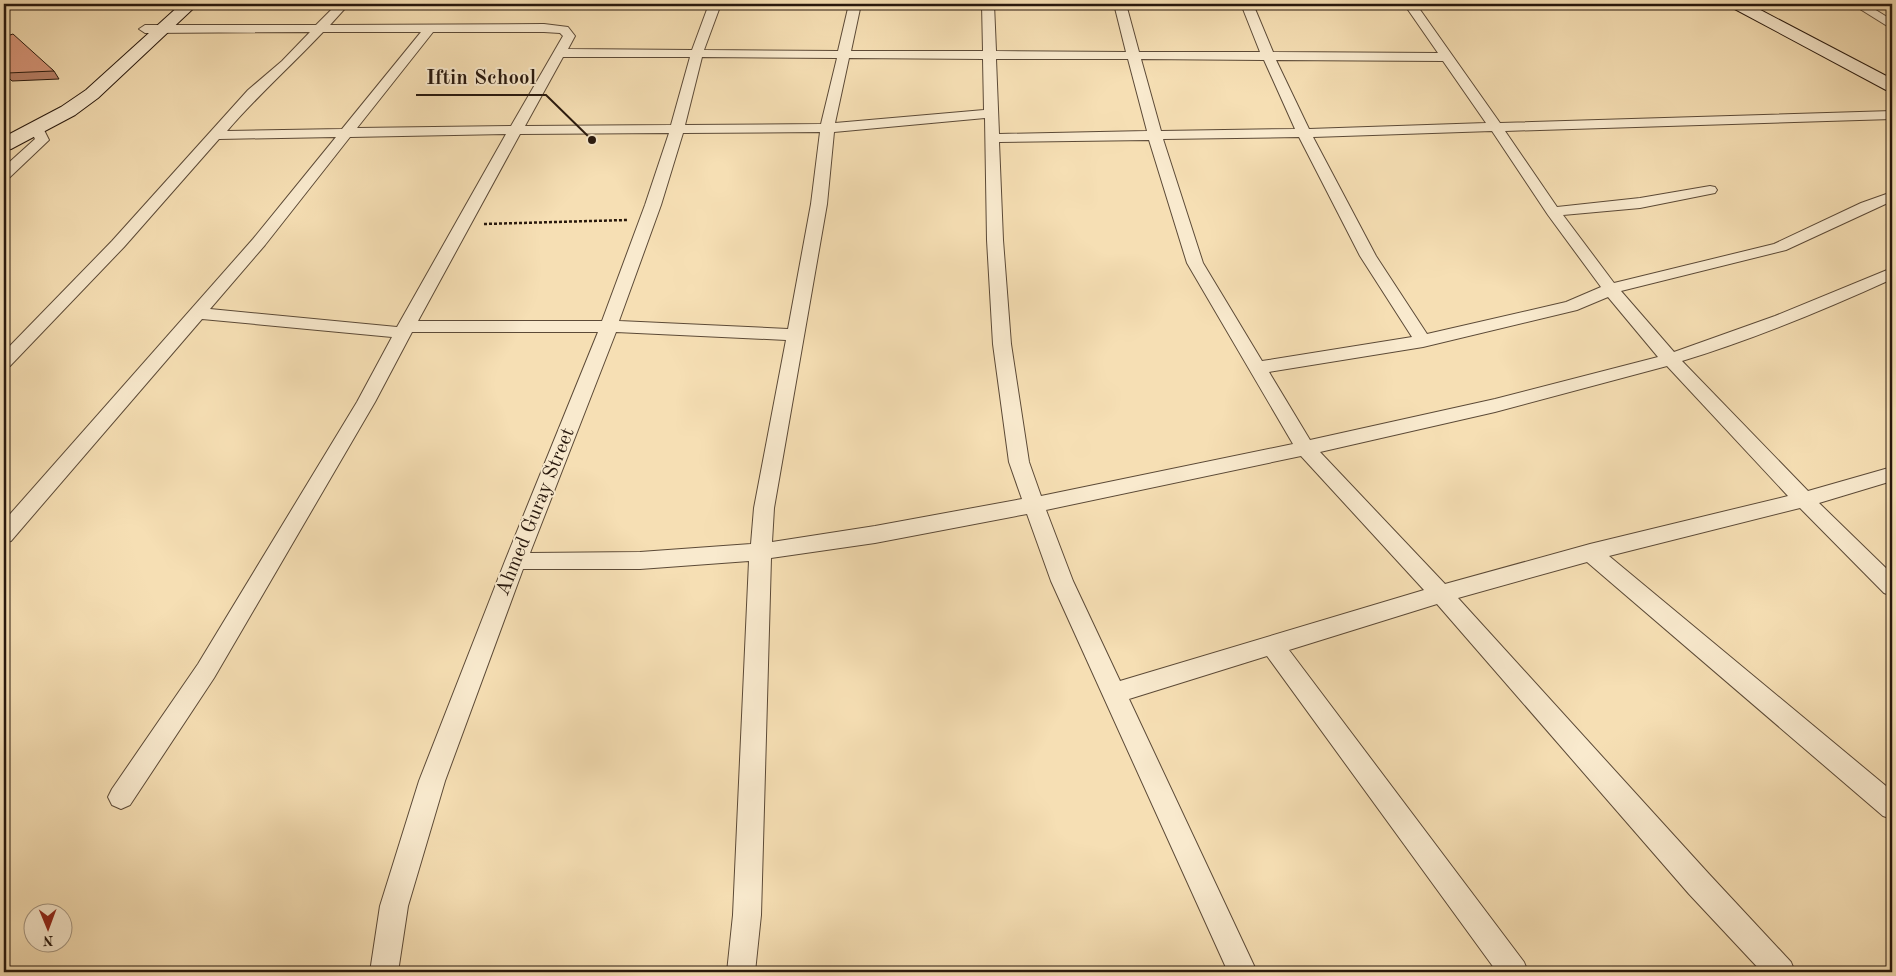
<svg xmlns="http://www.w3.org/2000/svg" width="1896" height="976" font-family="'Old Standard TT',serif">
	<rect width="100%" height="100%" fill="#f6dfb4"/>
	<filter id="stains"><feTurbulence type="fractalNoise" baseFrequency=".004" numOctaves="4"/><feColorMatrix values="0 0 0 0 .2 0 0 0 0 .09 0 0 0 0 .02 0 0 0 .5 -.17"/></filter>
	<radialGradient id="worn" r=".72"><stop offset=".6" stop-color="#630" stop-opacity="0"/><stop offset="1" stop-color="#630" stop-opacity=".3"/></radialGradient>
	<g fill="none" stroke-linecap="round" stroke-linejoin="round">
		<defs>
			<g id="minor">
				<path d="M337,4h12l-19,21 214,-1 24,3 7,9 -7,13 124,1 17,-46h12l-17,46 134,1 11,-47h12l-10,47h132l-1,-47h12l2,47 130,1 -12,-48h12l13,48h121l-19,-48h12l20,48 165,1 -34,-49h12l84,119 392,-12v8l-387,12 52,76 83,-9 70,-12 5,1 2,3 -2,3 -75,15 -77,7 51,68 160,-39 87,-41 31,-11v9l-106,49 -165,41 53,61 101,-36 117,-48v11c-68,31 -138,60 -210,82l126,130 84,-24v14l-73,22 73,71v22l-8,-3 -84,-85 -191,48 283,235v28l-9,-3 -296,-254 -129,36 251,276 82,88 4,10h-33l-73,-78 -252,-290 -148,46 235,312 4,10h-31l-230,-316 -138,43 128,273h-29l-177,-391 -24,-67 -152,29 -104,15 -10,357 -6,57h-28l6,-57 16,-354 -109,8h-117l-78,212 -37,125 -10,66h-28l10,-66 39,-125 86,-220 93,-229h-186l-37,70 -161,276 -84,127 -9,4 -9,-4 -4,-8 4,-8 86,-125 159,-262 35,-65 -190,-18 -191,222 -7,2v-22l249,-282 83,-102 -117,2 -95,108 -114,119 -6,2v-16l108,-111 136,-151 34,-29 28,-29 -165,1 -6,-4 6,-4h171zM323,32h98l-79,97 -115,2c30,-35 64,-65 96,-99zM433,32h111l16,1 3,3 -52,90 -154,2zM563,57h127l-19,68 -146,1zM702,57l135,1 -16,66 -136,1zM849,58l134,1 1,51 -149,13zM996,59h132l19,72 -148,3zM1141,59l123,1 31,69 -134,2zM1276,60l167,1 43,62 -177,6zM985,118l2,122 6,104 16,118 13,37 -147,27 -103,16 2,-34 53,-304 7,-72zM1492,131l56,84 53,72 -35,15 -139,32 -51,-78 -63,-119zM820,132l-9,72 -23,125 -169,-8 42,-116 22,-72zM669,133l-24,72 -43,116h-184l102,-187zM506,134l-109,193 -187,-18 55,-64 85,-108zM1299,137l61,119 52,81 -150,24 -59,-98 -40,-124zM1149,140l38,123 106,181 -252,52 -12,-34 -18,-118 -8,-104 -4,-98zM1608,297l50,60 -163,42 -185,41 -41,-68 154,-25 154,-37zM616,332l170,8 -32,168 -3,36 -111,8 -110,1zM1667,366l121,130 -198,48 -145,40 -125,-132 175,-40zM1301,456l123,134 -304,91 -47,-100 -27,-71z"/>
				<polygon points="1852,4 1866,4 1892,20 1892,29"/>
				<polygon points="37,125 42,126 49,140 9,178 4,179 4,167 35,139 30,129"/>
			</g>
			<g id="secondary">
				<polygon points="181,4 198,4 98,98 75,115 11,149 4,151 4,137 61,107 86,90"/>
				<polygon points="1729,4 1749,4 1892,79 1892,91 1886,90 1731,7"/>
			</g>
		</defs>
		<!-- minor casing -->
		<use href="#minor" stroke="#5c4a37" stroke-width="2"/>
		<!-- secondary casing -->
		<use href="#secondary" stroke="#28180d" stroke-width="2"/>
		<!-- path -->
		<polyline stroke="#28180d" stroke-width="2.5" stroke-dasharray="3 2" stroke-linecap="butt" points="484,224 627,220"/>
		<!-- minor -->
		<use href="#minor" fill="#f9eace" fill-rule="evenodd"/>
		<!-- secondary -->
		<use href="#secondary" fill="#f9eace" fill-rule="evenodd"/>
	</g>
	<!-- wall -->
	<polygon fill="#bb826a" stroke="#28180d" points="4,37 54,71 59,79 12,81 9,78 4,80"/>
	<!-- shaded-wall -->
	<g fill="#986a56" stroke="#28180d">
		<polygon points="4,4 24,4 7,10 4,5"/>
		<polygon points="4,71 9,78 4,80"/>
	</g>
	<!-- building -->
	<polygon fill="#d9977b" stroke="#28180d" points="13,34 54,71 7,73 4,71 4,37"/>
	<g text-anchor="middle" dominant-baseline="central" stroke-width="4" stroke-linejoin="round" paint-order="stroke">
		<!-- street labels -->
		<g font-size="20" fill="#28180d" stroke="#f9eace">
			<text transform="translate(536 512) rotate(-68)">Ahmed Guray Street</text>
		</g>
	</g>
	<!-- callouts -->
	<path fill="none" stroke="#28180d" stroke-width="2" d="M592 140L546 95H416"/>
	<circle fill="#28180d" stroke="#f9eace" stroke-width="2" cx="592" cy="140" r="5"/>
	<g font-size="21" text-anchor="middle" font-weight="bold" fill="#28180d" stroke="#f9eace" stroke-width="4" stroke-linejoin="round" paint-order="stroke">
		<text x="481" y="84">Iftin School</text>
	</g>
	<!-- margin -->
	<rect width="1896" height="976" fill="none" stroke="#f6dfb4" stroke-width="20"/>
	<rect x="5" y="5" width="1886" height="966" fill="none" stroke="#28180d" stroke-width="2.5"/>
	<rect x="10" y="10" width="1876" height="956" fill="none" stroke="#28180d"/>
	<!-- north arrow -->
	<g transform="translate(48 928) rotate(179)"><circle r="24" fill="#f9eace" stroke="#a59681"/>
	<path d="M0-4L9 19L0 12L-9 19Z" fill="#8f2418"/>
	<text y="-8" font-size="14" font-weight="bold" text-anchor="middle" fill="#28180d">N</text>
	</g>
	<rect width="100%" height="100%" filter="url(#stains)"/>
	<rect width="100%" height="100%" fill="url(#worn)"/>
</svg>
